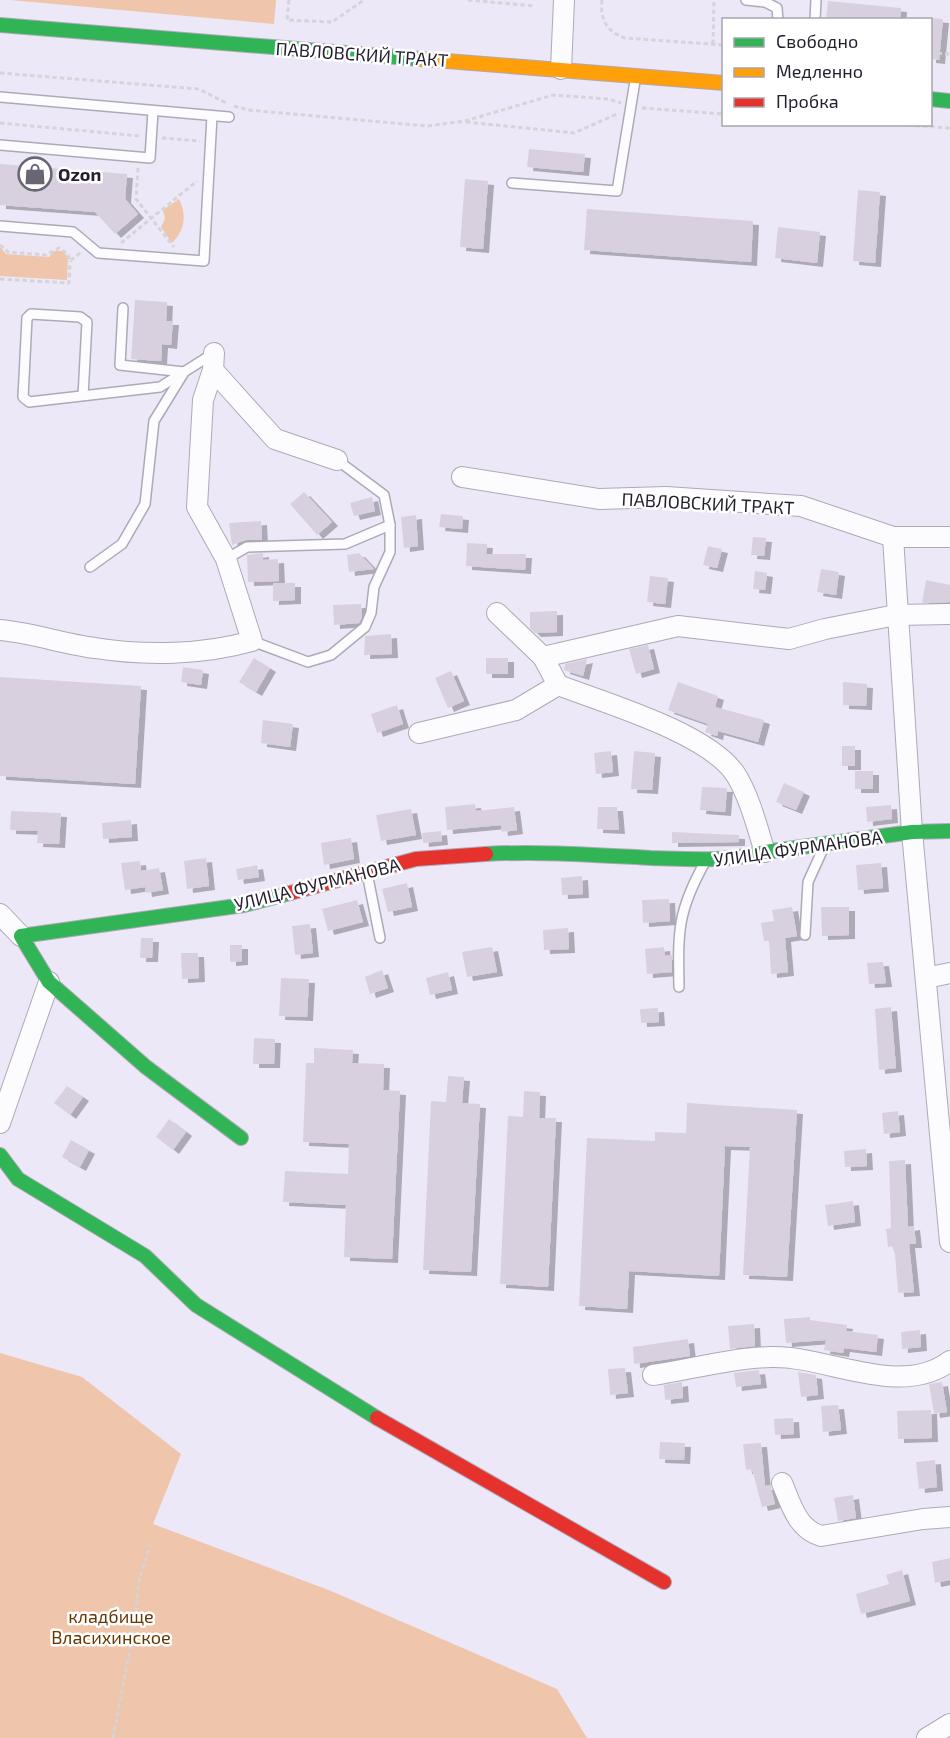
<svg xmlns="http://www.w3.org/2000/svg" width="950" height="1738" font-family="'Exo 2',sans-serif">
	<defs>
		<filter id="shadow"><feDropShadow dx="6" dy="4" stdDeviation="0" flood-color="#0004"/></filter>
	</defs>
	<rect width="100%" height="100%" fill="#ede8f7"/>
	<!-- green -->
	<g fill="#efc5ab">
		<polygon points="10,0 276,0 274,24"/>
		<path d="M179,199c8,16 6,31 -7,44l-11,-16 4,-8 -2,-9z"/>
		<polygon points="0,247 6,254 49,257 54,251 63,251 68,258 67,280 0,276"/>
		<polygon points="0,1353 82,1377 181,1454 153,1524 331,1591 557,1689 587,1738 0,1738"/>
	</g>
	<!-- building -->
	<g fill="#d9d0df" filter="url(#shadow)">
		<polygon points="828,1 901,8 900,20 826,20"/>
		<polygon points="930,18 943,19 939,60 930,59"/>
		<polygon points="529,149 585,154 583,172 527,167"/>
		<polygon points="0,164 127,174 125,199 138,214 115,234 95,212 0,205"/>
		<polygon points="465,179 488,181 483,249 460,247"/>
		<polygon points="858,190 880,192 875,263 853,261"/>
		<polygon points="587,209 753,221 751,262 584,250"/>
		<polygon points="778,227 820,232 817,263 775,258"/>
		<polygon points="135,300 167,302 166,321 173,321 171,345 162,344 161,361 131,359"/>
		<polygon points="304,492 332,522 317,535 290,504"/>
		<polygon points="372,497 375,511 354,516 350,503"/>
		<polygon points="441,514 463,516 462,529 439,527"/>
		<polygon points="416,515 418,546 404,548 401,517"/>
		<polygon points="261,521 262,540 246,540 232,545 229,523"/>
		<polygon points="753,537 766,538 764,556 751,555"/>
		<polygon points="467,543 487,544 486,554 526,554 525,570 466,566"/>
		<polygon points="708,546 722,549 717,568 703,565"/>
		<polygon points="263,553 263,560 278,559 279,581 248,582 247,555"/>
		<polygon points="359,553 374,569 349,572 347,555"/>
		<polygon points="821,569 839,572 836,595 817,592"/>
		<polygon points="755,571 767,573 765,590 753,589"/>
		<polygon points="650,576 668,578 665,604 647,602"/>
		<polygon points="926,580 950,585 950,602 922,603"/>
		<polygon points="273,583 295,583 295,600 273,601"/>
		<polygon points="361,604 362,617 359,623 334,625 333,605"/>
		<polygon points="557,611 557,632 535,633 530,628 530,612"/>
		<polygon points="391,634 392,654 364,655 365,636"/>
		<polygon points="648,645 654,669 636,674 629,649"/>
		<polygon points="254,658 270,668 256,692 239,682"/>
		<rect x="486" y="658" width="22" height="16"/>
		<polygon points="587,659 583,676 564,670 565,664"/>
		<polygon points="183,667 203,670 201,685 181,682"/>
		<polygon points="451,671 464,701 448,708 435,678"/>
		<polygon points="0,677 141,686 135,784 0,776"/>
		<polygon points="678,682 718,696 715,707 764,720 758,742 718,731 717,736 705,732 708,724 668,710"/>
		<polygon points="843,682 867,684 866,706 843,705"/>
		<polygon points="397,705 403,724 377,733 371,714"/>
		<polygon points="263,720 293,724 290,747 261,743"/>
		<rect x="842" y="746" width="13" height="20"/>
		<polygon points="611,751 613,772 596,774 594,753"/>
		<polygon points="634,751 655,753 652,790 631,789"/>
		<rect x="855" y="771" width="18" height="18"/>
		<polygon points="784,783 804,792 796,810 776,802"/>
		<polygon points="702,787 727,788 725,812 700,810"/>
		<polygon points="475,804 476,811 514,807 517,830 502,832 501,825 447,830 445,807"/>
		<polygon points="891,805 892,819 867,822 866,807"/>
		<polygon points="598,807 617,807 619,830 597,829"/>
		<polygon points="411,809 416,835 381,841 376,815"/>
		<polygon points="11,811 61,813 59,844 37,843 38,831 10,830"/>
		<polygon points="131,820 132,837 103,839 102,823"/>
		<polygon points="441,831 442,841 423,843 422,833"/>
		<polygon points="672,832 739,835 739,842 672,843"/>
		<polygon points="351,838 354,859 324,865 321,843"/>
		<polygon points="206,858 209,886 187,889 184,861"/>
		<polygon points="140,861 141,871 159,868 163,890 146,893 145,887 125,890 121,863"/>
		<polygon points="881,863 883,888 858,890 856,865"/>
		<polygon points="257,865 259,877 238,880 236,869"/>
		<polygon points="582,876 583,894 562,895 561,878"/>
		<polygon points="407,883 412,907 388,912 382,889"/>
		<polygon points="669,899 670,921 643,923 642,900"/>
		<polygon points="357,900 363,922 328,931 322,909"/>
		<polygon points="792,907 797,936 785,938 788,972 771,974 769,941 764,941 761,923 774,921 772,910"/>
		<polygon points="821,907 849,907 849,935 822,936"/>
		<polygon points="310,924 313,953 295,955 292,926"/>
		<polygon points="568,928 569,949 544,950 543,930"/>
		<polygon points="141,938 153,938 152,958 140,958"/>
		<polygon points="230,945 242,945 242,961 230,962"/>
		<polygon points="492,947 497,972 467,977 462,952"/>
		<polygon points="664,947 665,956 672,955 672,972 647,974 645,949"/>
		<polygon points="181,953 198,953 199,978 182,979"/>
		<polygon points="883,962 886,983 869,984 867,963"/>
		<polygon points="382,970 388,988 370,994 365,977"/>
		<polygon points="448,972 452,990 430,995 426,978"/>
		<polygon points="281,978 309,979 307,1017 279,1016"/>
		<polygon points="891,1007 896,1068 879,1070 875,1009"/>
		<polygon points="658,1008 659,1022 641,1023 640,1009"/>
		<polygon points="254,1038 275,1039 274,1064 253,1064"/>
		<polygon points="314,1048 353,1050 352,1063 384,1064 383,1090 400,1091 392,1259 344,1257 346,1205 283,1202 285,1171 348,1174 349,1144 303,1142 306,1063 314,1063"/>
		<polygon points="448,1076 464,1077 462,1103 480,1104 471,1272 423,1270 431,1101 446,1102"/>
		<polygon points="67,1086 83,1097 70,1115 54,1103"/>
		<polygon points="524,1091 540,1092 539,1118 556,1118 548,1287 500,1284 508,1116 523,1117"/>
		<polygon points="687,1103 797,1110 787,1277 743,1275 750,1147 725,1146 719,1276 629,1271 627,1309 579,1306 587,1138 655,1141 655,1132 686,1133"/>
		<polygon points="898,1111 900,1132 884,1134 882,1113"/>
		<polygon points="169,1119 186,1132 173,1150 156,1137"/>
		<polygon points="71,1140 89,1150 80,1167 62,1157"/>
		<polygon points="866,1149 867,1166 845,1167 844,1151"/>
		<polygon points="905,1160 908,1227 914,1226 916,1244 909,1244 914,1292 898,1293 895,1254 892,1246 888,1247 886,1229 891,1228 889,1161"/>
		<polygon points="853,1201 855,1222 828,1226 825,1205"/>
		<polygon points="810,1317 810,1320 847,1325 846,1331 878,1335 876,1352 844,1348 843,1353 824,1350 826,1340 786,1343 784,1319"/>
		<polygon points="754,1324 755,1346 730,1349 728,1326"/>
		<polygon points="920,1330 921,1347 902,1349 901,1332"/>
		<polygon points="688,1339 690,1356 634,1364 633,1347"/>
		<polygon points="625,1368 628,1393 610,1395 608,1369"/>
		<polygon points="759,1370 761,1384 736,1387 734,1373"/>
		<polygon points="798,1372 816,1375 818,1395 801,1397"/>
		<polygon points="682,1382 683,1398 665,1400 664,1385"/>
		<polygon points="942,1382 947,1412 934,1414 929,1384"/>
		<polygon points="838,1405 841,1430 823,1432 821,1406"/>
		<polygon points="931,1410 932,1438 898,1439 897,1411"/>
		<polygon points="793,1418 794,1434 775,1435 774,1419"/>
		<polygon points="660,1442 685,1443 684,1460 659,1459"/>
		<polygon points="761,1443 765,1486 770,1485 775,1504 762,1507 752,1469 746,1470 743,1444"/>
		<polygon points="935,1460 937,1487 919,1489 916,1462"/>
		<polygon points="853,1495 856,1518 838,1521 834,1498"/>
		<polygon points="950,1558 950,1580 935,1583 932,1562"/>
		<polygon points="902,1570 910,1601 861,1614 856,1594 889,1584 886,1575"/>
	</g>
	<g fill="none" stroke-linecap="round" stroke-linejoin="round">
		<defs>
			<g id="lane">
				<polyline points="746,0 765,2 777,8 778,20"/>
				<polyline points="815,20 816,0"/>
				<polyline points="0,97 229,117"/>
				<polyline points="0,145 150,158 153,111"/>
				<polyline points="512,183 617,191 635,81"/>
				<polyline points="0,226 73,232 98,253 204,261 212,116"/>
				<polyline points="123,308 120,365 184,372 214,353"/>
				<polyline points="83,396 87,322 80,317 31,314 27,318 23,397 29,402 160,387 184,372"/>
				<polyline points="226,559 247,547 345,544 390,525"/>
				<polyline points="90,567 122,544 145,504 154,421 183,374"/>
				<polyline points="252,641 308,662 331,655 365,627 371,613 374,587 390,552 390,525 384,495 337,460"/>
				<polyline points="367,873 380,938"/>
				<polyline points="805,935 808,882 823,849"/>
				<path d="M679,987c-1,-55 -2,-75 26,-125"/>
			</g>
			<g id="street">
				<polyline points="561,69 564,0"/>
				<polyline points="213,370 275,439 337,460"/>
				<polyline points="462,477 599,499 666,497 801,506 893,537 950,537"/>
				<polyline points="893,537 912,832 950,1242"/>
				<polyline points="497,613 543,657 678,626 789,639 825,629 896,615 950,614"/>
				<path d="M0,630c33,3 63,14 95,18 50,8 108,7 157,-7l-26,-82 -29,-52 6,-107 10,-30 1,-17"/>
				<path d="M543,657l15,28c47,18 151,48 178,90 14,23 21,52 29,77"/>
				<polyline points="419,733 516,710 558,685"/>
				<polyline points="0,914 21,936"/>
				<polyline points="926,978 950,973"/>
				<polyline points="0,1123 49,982"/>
				<path d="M653,1375c39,-6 79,-17 118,-18 55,-2 129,42 179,4"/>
				<path d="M782,1483c9,21 15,46 39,53l102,-17 27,-2"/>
				<polyline points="927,1738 950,1724"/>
			</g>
			<g id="fast">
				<polyline points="0,25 421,59"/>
				<polyline points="930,99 950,101"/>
				<path d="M486,854c55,-3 110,1 165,4 39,1 76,4 114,-6l147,-20 38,-1"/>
				<polyline points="241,1138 146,1067 49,982 21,936 244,905 290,893"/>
				<polyline points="0,1155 18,1179 145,1256 196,1305 377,1418"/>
			</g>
			<polyline id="slow" points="421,59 724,83"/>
			<g id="jam">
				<polyline points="290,893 416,859 486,854"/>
				<polyline points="377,1418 664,1582"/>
			</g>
		</defs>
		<!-- lane casing -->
		<use href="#lane" stroke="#aea9b7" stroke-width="12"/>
		<!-- street casing -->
		<use href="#street" stroke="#aea9b7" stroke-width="22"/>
		<!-- fast casing -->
		<use href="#fast" stroke="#aea9b7" stroke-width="16"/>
		<!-- slow casing -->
		<use href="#slow" stroke="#aea9b7" stroke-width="16"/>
		<!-- jam casing -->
		<use href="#jam" stroke="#aea9b7" stroke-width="16"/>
		<!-- path -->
		<g stroke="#d5d4d8" stroke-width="3" stroke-dasharray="4.5 3" stroke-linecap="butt">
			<polyline points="289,0 287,20 332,22 364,0"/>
			<polyline points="468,0 535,6"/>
			<path d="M602,0c-2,19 4,31 23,38l99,7"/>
			<polyline points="713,44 714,0"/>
			<polyline points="930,53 950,54"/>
			<polyline points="0,73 199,89 228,104"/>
			<polyline points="234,106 248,110 427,126 465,121 553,95 608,99 621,103"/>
			<polyline points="642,108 724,114"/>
			<polyline points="466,122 574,133 617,114"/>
			<polyline points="0,123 140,136"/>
			<polyline points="893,124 950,128"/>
			<polyline points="162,138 200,141"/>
			<polyline points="138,168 136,199 174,247"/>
			<polyline points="121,243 197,181"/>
			<polyline points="0,245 8,252 46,255 59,248 68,254 70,261 80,253"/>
			<polyline points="0,279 69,283 70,261"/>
			<polyline points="113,1738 134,1628 139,1581 150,1545"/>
		</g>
		<!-- lane -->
		<use href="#lane" stroke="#fcfcfe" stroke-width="9"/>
		<!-- street -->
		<use href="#street" stroke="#fcfcfe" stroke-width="20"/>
		<!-- fast -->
		<use href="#fast" stroke="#30b455" stroke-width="14"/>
		<!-- slow -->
		<use href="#slow" stroke="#ff9f0a" stroke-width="14"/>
		<!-- jam -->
		<use href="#jam" stroke="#e5322d" stroke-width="14"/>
	</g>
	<!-- icons -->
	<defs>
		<symbol id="shop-ring" viewBox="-11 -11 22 22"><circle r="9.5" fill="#fff" stroke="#6a6574" stroke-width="1.5"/><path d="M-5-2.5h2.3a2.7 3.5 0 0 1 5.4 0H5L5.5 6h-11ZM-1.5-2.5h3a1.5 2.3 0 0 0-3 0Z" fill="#6a6574"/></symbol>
	</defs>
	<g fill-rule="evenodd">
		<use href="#shop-ring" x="16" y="155" width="38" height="38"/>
	</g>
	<g text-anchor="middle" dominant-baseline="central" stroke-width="5" stroke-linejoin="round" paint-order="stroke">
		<!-- street labels -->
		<g font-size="18" fill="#241e2e" stroke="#fff">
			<text transform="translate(362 54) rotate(4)">ПАВЛОВСКИЙ ТРАКТ</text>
			<text transform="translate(708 503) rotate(3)">ПАВЛОВСКИЙ ТРАКТ</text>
			<text transform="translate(798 848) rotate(-8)">УЛИЦА ФУРМАНОВА</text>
			<text transform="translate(317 884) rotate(-14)">УЛИЦА ФУРМАНОВА</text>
		</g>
		<!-- poi labels -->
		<g font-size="18" font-weight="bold" fill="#241e2e" stroke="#fff" text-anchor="start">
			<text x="58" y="174">Ozon</text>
		</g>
		<!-- park labels -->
		<g font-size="18" fill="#673700" stroke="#fff">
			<text x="111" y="1616">кладбище<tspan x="111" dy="21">Власихинское</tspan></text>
		</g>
	</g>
	<!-- legend -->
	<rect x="722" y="18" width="210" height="108" fill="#ffffff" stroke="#a7a5ab" stroke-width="1.5"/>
	<rect x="734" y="38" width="30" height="9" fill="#30b455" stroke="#a7a5ab" stroke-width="1.5"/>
	<text x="776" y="48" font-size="18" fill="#241e2e">Свободно</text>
	<rect x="734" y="68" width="30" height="9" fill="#ff9f0a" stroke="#a7a5ab" stroke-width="1.5"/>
	<text x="776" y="78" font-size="18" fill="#241e2e">Медленно</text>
	<rect x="734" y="98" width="30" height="9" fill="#e5322d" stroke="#a7a5ab" stroke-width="1.5"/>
	<text x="776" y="108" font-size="18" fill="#241e2e">Пробка</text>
</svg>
